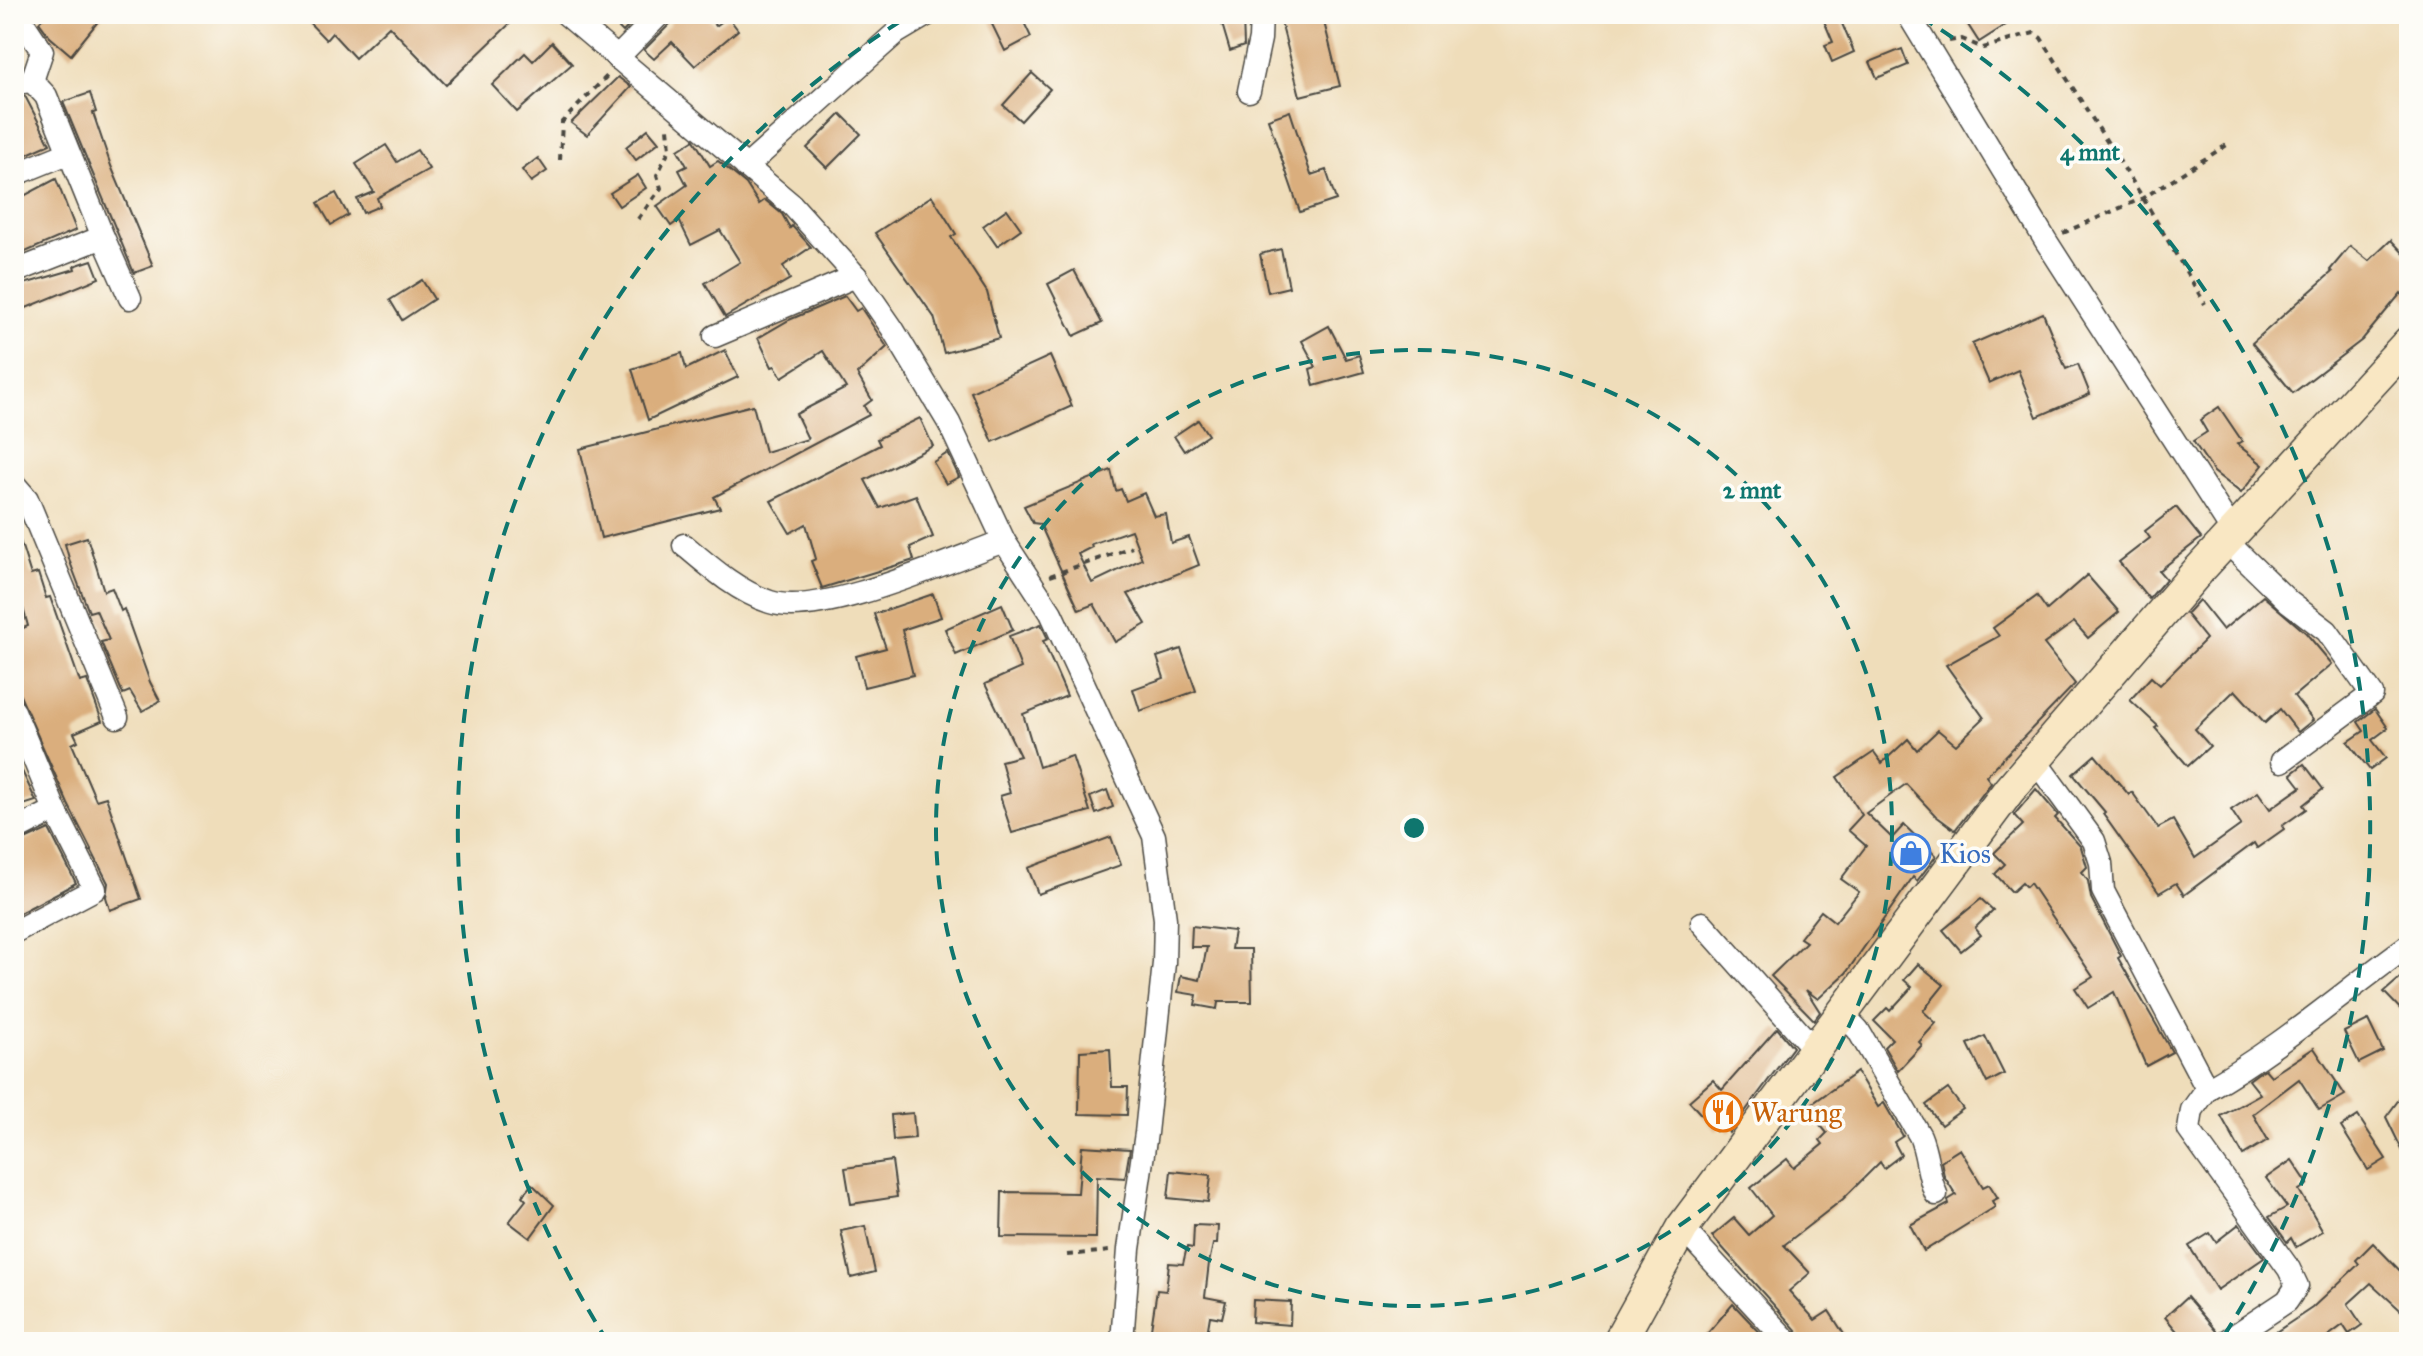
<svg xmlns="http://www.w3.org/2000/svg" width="2423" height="1356" font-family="'IM FELL Great Primer',serif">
	<rect width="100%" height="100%" fill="#fdfcf7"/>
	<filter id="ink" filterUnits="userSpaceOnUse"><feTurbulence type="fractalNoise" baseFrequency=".0125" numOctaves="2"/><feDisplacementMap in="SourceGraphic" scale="16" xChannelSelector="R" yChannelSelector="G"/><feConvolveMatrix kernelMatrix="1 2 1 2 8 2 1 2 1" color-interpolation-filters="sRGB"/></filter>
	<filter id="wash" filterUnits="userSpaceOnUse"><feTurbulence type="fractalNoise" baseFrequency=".006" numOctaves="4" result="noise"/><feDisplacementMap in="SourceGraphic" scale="32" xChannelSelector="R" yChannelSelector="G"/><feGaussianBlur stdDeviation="1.8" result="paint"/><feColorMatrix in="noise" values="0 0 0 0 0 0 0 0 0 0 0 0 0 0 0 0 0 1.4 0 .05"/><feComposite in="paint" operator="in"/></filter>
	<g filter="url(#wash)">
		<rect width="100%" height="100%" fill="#efddba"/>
		<g id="blocks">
			<!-- building -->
			<g fill="#daae7d" fill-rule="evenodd">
				<polygon points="46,14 104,14 71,55 50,37 39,22"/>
				<polygon points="301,14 520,14 446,85 389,26 355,58 332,33 326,40"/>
				<polygon points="622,14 640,14 623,32 614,23"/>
				<polygon points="674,14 705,14 716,26 728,17 738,30 695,66 672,42 654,59 644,50 670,24"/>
				<polygon points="987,14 1020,14 1031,37 1005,51"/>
				<polygon points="1312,14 1322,14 1340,86 1300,96 1281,22"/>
				<polygon points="1821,14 1838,14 1854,52 1832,62 1825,45 1833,42"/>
				<polygon points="1961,14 2023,14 1979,42"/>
				<polygon points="1243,17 1244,46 1230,51 1222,24"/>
				<polygon points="552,42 572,64 517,112 492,85 525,53 533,61"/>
				<polygon points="1902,49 1908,65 1877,78 1870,62"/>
				<polygon points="1032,73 1050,89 1021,121 1003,105"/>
				<polygon points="618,77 631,87 587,135 571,123"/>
				<polygon points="90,93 96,112 93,113 111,166 153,266 134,273 63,102"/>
				<polygon points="25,96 50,144 14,160 14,97"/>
				<polygon points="1290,111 1311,175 1326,170 1336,200 1300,212 1268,119"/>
				<polygon points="841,114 861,134 827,168 807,148"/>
				<polygon points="648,129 659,142 636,160 626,147"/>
				<polygon points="694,140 710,166 718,161 746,184 759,204 765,200 782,214 790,228 792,226 811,247 783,266 790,279 725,317 705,283 740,262 720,230 691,245 679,220 671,226 657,206 687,185 679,170 687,166 678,150"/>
				<polygon points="386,145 397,162 417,150 429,169 377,198 380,206 363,213 357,199 374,192 356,164"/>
				<polygon points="538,158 547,171 531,182 522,170"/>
				<polygon points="638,175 646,188 619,206 610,193"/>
				<polygon points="56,179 76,230 14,257 14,201"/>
				<polygon points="336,193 348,215 331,225 318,203"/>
				<polygon points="932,196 956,234 951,237 987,292 999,338 944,353 934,317 875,233"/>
				<polygon points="1007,209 1021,229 997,246 983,226"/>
				<polygon points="2391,240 2409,259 2409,302 2401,293 2362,340 2293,393 2252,343 2332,272 2330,270 2350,246 2369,261"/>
				<polygon points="1281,249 1289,287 1268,292 1260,254"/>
				<polygon points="92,260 99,278 14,313 14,287 75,269 74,266"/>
				<polygon points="1074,270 1102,323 1074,336 1048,284"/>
				<polygon points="422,280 434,299 402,320 390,300"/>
				<polygon points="845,296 856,311 861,308 887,347 857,374 872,400 864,406 869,415 714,497 720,508 601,538 580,449 753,405 765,452 808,439 796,414 846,388 823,351 782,377 775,366 772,367 758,338 789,320"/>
				<polygon points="2043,313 2066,369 2078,364 2090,394 2037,417 2018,370 1989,383 1972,344"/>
				<polygon points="1329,326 1346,359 1359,355 1364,372 1314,386 1310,369 1316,367 1302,341"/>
				<polygon points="725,350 738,377 648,420 632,369 682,353 686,369"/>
				<polygon points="1050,356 1072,406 993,442 971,392"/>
				<polygon points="2219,407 2242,441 2237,444 2263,465 2241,493 2214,472 2193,441 2207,432 2200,420"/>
				<polygon points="920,418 933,446 865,480 880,508 916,495 933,537 910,547 914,560 822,588 811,561 816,559 806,524 790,533 771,501 880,445 877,439"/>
				<polygon points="1198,420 1208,435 1184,451 1174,436"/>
				<polygon points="948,453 959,477 946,484 933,462"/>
				<path d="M1111,470l5,21 5,-2 5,12 18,-8 10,23 12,-2 5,29 18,-6 10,28 -71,29 18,30 -31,18 -21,-38 -15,6 -39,-86 -7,-1 -9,-17zM1131,530l11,29 -50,24 -14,-29 14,-7 -1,-3z"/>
				<polygon points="2176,507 2201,538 2159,571 2166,579 2149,599 2119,562 2150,538 2145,531"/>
				<polygon points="17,531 31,575 38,573 46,598 50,597 80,682 87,680 102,721 74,733 78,741 72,744 96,800 106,797 141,899 110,910 106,897 108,883 68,804 14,682 14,632 28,626 14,575 14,532"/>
				<polygon points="87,537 104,591 112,588 121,611 124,609 150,682 160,701 142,711 130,691 123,694 101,642 109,640 96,610 89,612 70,562 65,544"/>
				<polygon points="2087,575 2119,612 2088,638 2074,622 2044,644 2075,684 1986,776 1991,783 1955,830 1936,816 1906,784 1866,813 1892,838 1904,825 1936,856 1917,881 1913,877 1846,973 1818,999 1806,990 1820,1012 1814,1020 1771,976 1806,942 1800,938 1821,911 1835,922 1859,892 1841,879 1866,846 1848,830 1862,815 1837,777 1874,752 1882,763 1908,739 1917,750 1938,730 1956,745 1984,718 1946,665 1999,636 1993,628 2037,596 2047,610"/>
				<polygon points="933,594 941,617 902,630 913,675 864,687 856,656 886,648 874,614"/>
				<polygon points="2263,596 2306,633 2332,664 2294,696 2313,720 2298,732 2280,709 2265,723 2235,690 2195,729 2210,746 2188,766 2155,728 2158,726 2130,700 2151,677 2160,685 2206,639 2186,614 2199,600 2223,630"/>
				<polygon points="1002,604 1013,630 956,655 945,629"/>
				<polygon points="1041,624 1048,639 1043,641 1067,696 1023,714 1039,767 1072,756 1090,811 1012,833 1000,796 1010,793 1001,761 1020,756 985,684 1021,668 1009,636"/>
				<polygon points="1181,649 1196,691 1140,711 1133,689 1164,678 1157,657"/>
				<polygon points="2375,709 2388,728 2372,740 2386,758 2370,770 2348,742 2364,731 2358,722"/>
				<polygon points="14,754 36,801 14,808"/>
				<polygon points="2095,755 2129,795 2132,792 2158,828 2173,820 2195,858 2241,825 2231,810 2258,792 2270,809 2301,787 2291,774 2304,764 2323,789 2303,805 2306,809 2282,826 2284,829 2257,848 2254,843 2184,895 2176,883 2159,893 2103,814 2105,812 2073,774"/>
				<polygon points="2036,789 2058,815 2055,818 2081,847 2087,867 2082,872 2088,881 2091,898 2121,956 2118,958 2172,1052 2146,1066 2114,992 2088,1008 2075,988 2093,977 2030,883 2026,887 2022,883 2012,892 1995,874 2005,864 1994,853 2023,825 2014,815"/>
				<polygon points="1107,790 1113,807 1096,814 1090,797"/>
				<polygon points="49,829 76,883 14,916 14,845"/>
				<polygon points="1111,837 1121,865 1038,894 1028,868"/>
				<polygon points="1981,899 1993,910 1975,928 1981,935 1961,951 1943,930"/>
				<polygon points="1192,926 1234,931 1231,949 1251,949 1252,1002 1218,1002 1217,1009 1195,1005 1197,995 1178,992 1181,976 1200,980 1207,947 1191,947"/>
				<polygon points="1918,964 1944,985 1923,1011 1936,1023 1919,1042 1922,1045 1898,1071 1884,1047 1892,1039 1874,1021 1887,1008 1890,1011 1912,987 1904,980"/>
				<polygon points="2401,977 2409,985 2409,1018 2384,992"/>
				<polygon points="2368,1020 2383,1051 2359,1063 2344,1032"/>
				<polygon points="1777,1028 1793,1047 1729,1133 1724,1124 1716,1131 1689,1101 1713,1080 1722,1090"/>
				<polygon points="1985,1036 2004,1074 1987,1083 1968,1044"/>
				<polygon points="2314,1048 2345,1095 2319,1110 2299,1079 2253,1114 2268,1140 2243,1155 2221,1116 2260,1094 2249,1080 2257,1074 2265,1069 2271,1076"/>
				<polygon points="1110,1049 1112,1087 1128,1087 1127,1115 1079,1114 1080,1051"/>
				<polygon points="1857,1072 1878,1107 1884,1103 1903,1136 1894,1142 1901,1155 1884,1168 1880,1162 1843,1199 1784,1245 1810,1273 1789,1291 1815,1320 1829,1311 1849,1342 1802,1342 1798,1332 1712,1236 1734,1218 1749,1235 1772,1215 1751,1188 1787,1159 1794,1168 1823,1144 1820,1140 1827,1133 1806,1108"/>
				<polygon points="2409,1086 2409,1164 2386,1117"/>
				<polygon points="1948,1089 1963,1109 1941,1125 1926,1105"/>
				<polygon points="913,1113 915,1138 893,1140 891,1115"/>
				<polygon points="2358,1116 2386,1159 2368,1170 2341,1127"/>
				<polygon points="1082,1146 1130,1149 1125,1178 1097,1176 1096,1238 1001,1237 1002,1192 1078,1193"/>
				<polygon points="1960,1149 1983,1187 1989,1184 1998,1198 1992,1201 1995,1207 1924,1251 1910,1225 1949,1204 1948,1200 1956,1195 1944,1176 1941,1161"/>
				<polygon points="2292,1160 2308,1184 2299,1190 2323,1231 2296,1247 2291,1238 2287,1242 2269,1217 2287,1207 2266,1178"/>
				<polygon points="892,1161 897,1197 851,1204 845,1168"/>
				<polygon points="1171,1171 1211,1175 1208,1202 1168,1198"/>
				<polygon points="532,1184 554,1205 530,1238 509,1222 526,1200 522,1196"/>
				<polygon points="2239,1224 2264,1258 2217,1290 2189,1246 2210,1233 2216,1242"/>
				<polygon points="1194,1225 1218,1226 1217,1244 1213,1244 1209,1263 1205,1297 1226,1301 1222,1318 1210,1316 1206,1340 1150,1335 1157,1290 1166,1291 1169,1263 1183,1264 1187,1247 1193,1248"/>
				<polygon points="865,1226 875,1272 851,1278 841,1231"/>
				<polygon points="2373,1243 2409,1280 2409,1318 2371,1283 2348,1304 2362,1325 2349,1334 2343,1325 2320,1342 2261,1342 2312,1308 2359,1264 2356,1260"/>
				<polygon points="2187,1297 2216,1331 2211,1342 2186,1342 2165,1317"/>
				<polygon points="1253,1300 1291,1302 1290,1325 1252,1322"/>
				<polygon points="1733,1304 1769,1342 1700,1342"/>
			</g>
		</g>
	</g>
	<g filter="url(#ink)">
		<use href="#blocks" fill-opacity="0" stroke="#484640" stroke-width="2"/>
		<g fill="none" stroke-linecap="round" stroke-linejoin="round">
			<defs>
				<g id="street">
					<polyline points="24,14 20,18 42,51 32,81"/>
					<polyline points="566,14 792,205 856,276 892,328 949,423 1004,541 1051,613 1154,836 1165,919 1164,963 1146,1133 1129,1249 1122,1342"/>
					<polyline points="1908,14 2046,241 2233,532"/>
					<polyline points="617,58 660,14"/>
					<polyline points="14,83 32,81 46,96 103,237"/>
					<polyline points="1249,91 1260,39 1261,14"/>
					<polyline points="746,167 896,33 928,14"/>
					<polyline points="14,175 68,153"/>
					<polyline points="14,272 103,237 130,298"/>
					<polyline points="715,336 856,276"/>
					<polyline points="14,484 27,499 117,717"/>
					<polyline points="2226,541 2289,602 2327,631 2372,694 2282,761"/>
					<path d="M684,545c26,22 53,46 86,57 51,17 182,-43 234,-61"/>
					<polyline points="14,711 55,810 95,889 14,932"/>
					<path d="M2034,759l60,82 7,22 2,28 104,198c73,-41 135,-96 202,-144"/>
					<polyline points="14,831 55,810"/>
					<polyline points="1702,923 1814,1049"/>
					<path d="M1841,1012l17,18 62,106c8,19 7,38 16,58"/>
					<polyline points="2207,1089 2192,1110 2189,1130 2289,1269 2297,1286 2287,1301 2225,1342"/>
					<polyline points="1682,1228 1788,1342"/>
				</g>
				<polyline id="secondary" points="1619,1342 1682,1228 2009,790 2199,570 2409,342"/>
			</defs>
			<!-- street casing -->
			<use href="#street" stroke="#484640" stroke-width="25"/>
			<!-- secondary casing -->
			<use href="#secondary" stroke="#484640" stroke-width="35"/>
			<!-- path -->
			<g stroke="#484640" stroke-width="4" stroke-dasharray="6 6" stroke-linecap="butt">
				<polyline points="1949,41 1962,39 1983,48 2034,33 2041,38 2143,198 2205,304"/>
				<polyline points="560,160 562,122 608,75"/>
				<polyline points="638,219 661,188 657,175 670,149 668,128"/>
				<polyline points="2063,233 2143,198 2230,143"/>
				<polyline points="1050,576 1132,547"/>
				<polyline points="1067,1255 1110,1251"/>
			</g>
			<!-- street -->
			<use href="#street" stroke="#fff" stroke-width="22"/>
			<!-- secondary -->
			<use href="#secondary" stroke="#f9e7c3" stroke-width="32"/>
		</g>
	</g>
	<!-- distance rings -->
	<g fill="none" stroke="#0f766e" stroke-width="4" stroke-dasharray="14 10">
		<circle cx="1414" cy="828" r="478"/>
		<path d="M608 1342A956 956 0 0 1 907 17M1921 17A956 956 0 0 1 2220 1342"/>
	</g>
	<!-- icons -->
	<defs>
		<symbol id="shop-ring" viewBox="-11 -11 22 22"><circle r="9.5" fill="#fdfcf7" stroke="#3f7fe0" stroke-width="1.5"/><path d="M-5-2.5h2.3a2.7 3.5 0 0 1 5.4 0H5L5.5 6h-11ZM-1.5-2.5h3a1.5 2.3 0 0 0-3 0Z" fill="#3f7fe0"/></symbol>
		<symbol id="restaurant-ring" viewBox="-11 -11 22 22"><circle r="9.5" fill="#fdfcf7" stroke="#e8710a" stroke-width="1.5"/><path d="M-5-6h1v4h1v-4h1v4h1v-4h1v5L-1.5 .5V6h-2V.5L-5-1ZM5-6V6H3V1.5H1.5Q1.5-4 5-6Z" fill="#e8710a"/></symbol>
	</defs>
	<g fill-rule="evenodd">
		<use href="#shop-ring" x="1889" y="831" width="44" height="44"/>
		<use href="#restaurant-ring" x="1701" y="1090" width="44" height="44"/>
	</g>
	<g text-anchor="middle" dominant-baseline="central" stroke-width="7" stroke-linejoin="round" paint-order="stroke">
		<!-- shop labels -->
		<g font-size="28" fill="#366cbe" stroke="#fdfcf7" text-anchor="start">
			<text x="1939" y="853">Kios</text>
		</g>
		<!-- food labels -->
		<g font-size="28" fill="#c56008" stroke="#fdfcf7" text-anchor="start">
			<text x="1751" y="1112">Warung</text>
		</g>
	</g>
	<circle cx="1414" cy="828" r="12" fill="#0f766e" stroke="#fdfcf7" stroke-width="4"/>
	<g font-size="24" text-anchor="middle" font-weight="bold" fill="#0f766e" stroke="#fdfcf7" stroke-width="7" stroke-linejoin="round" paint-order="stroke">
		<text x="2090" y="160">4 mnt</text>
		<text x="1752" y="498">2 mnt</text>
	</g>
	<!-- margin -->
	<rect width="2423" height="1356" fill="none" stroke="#fdfcf7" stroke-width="48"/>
</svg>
